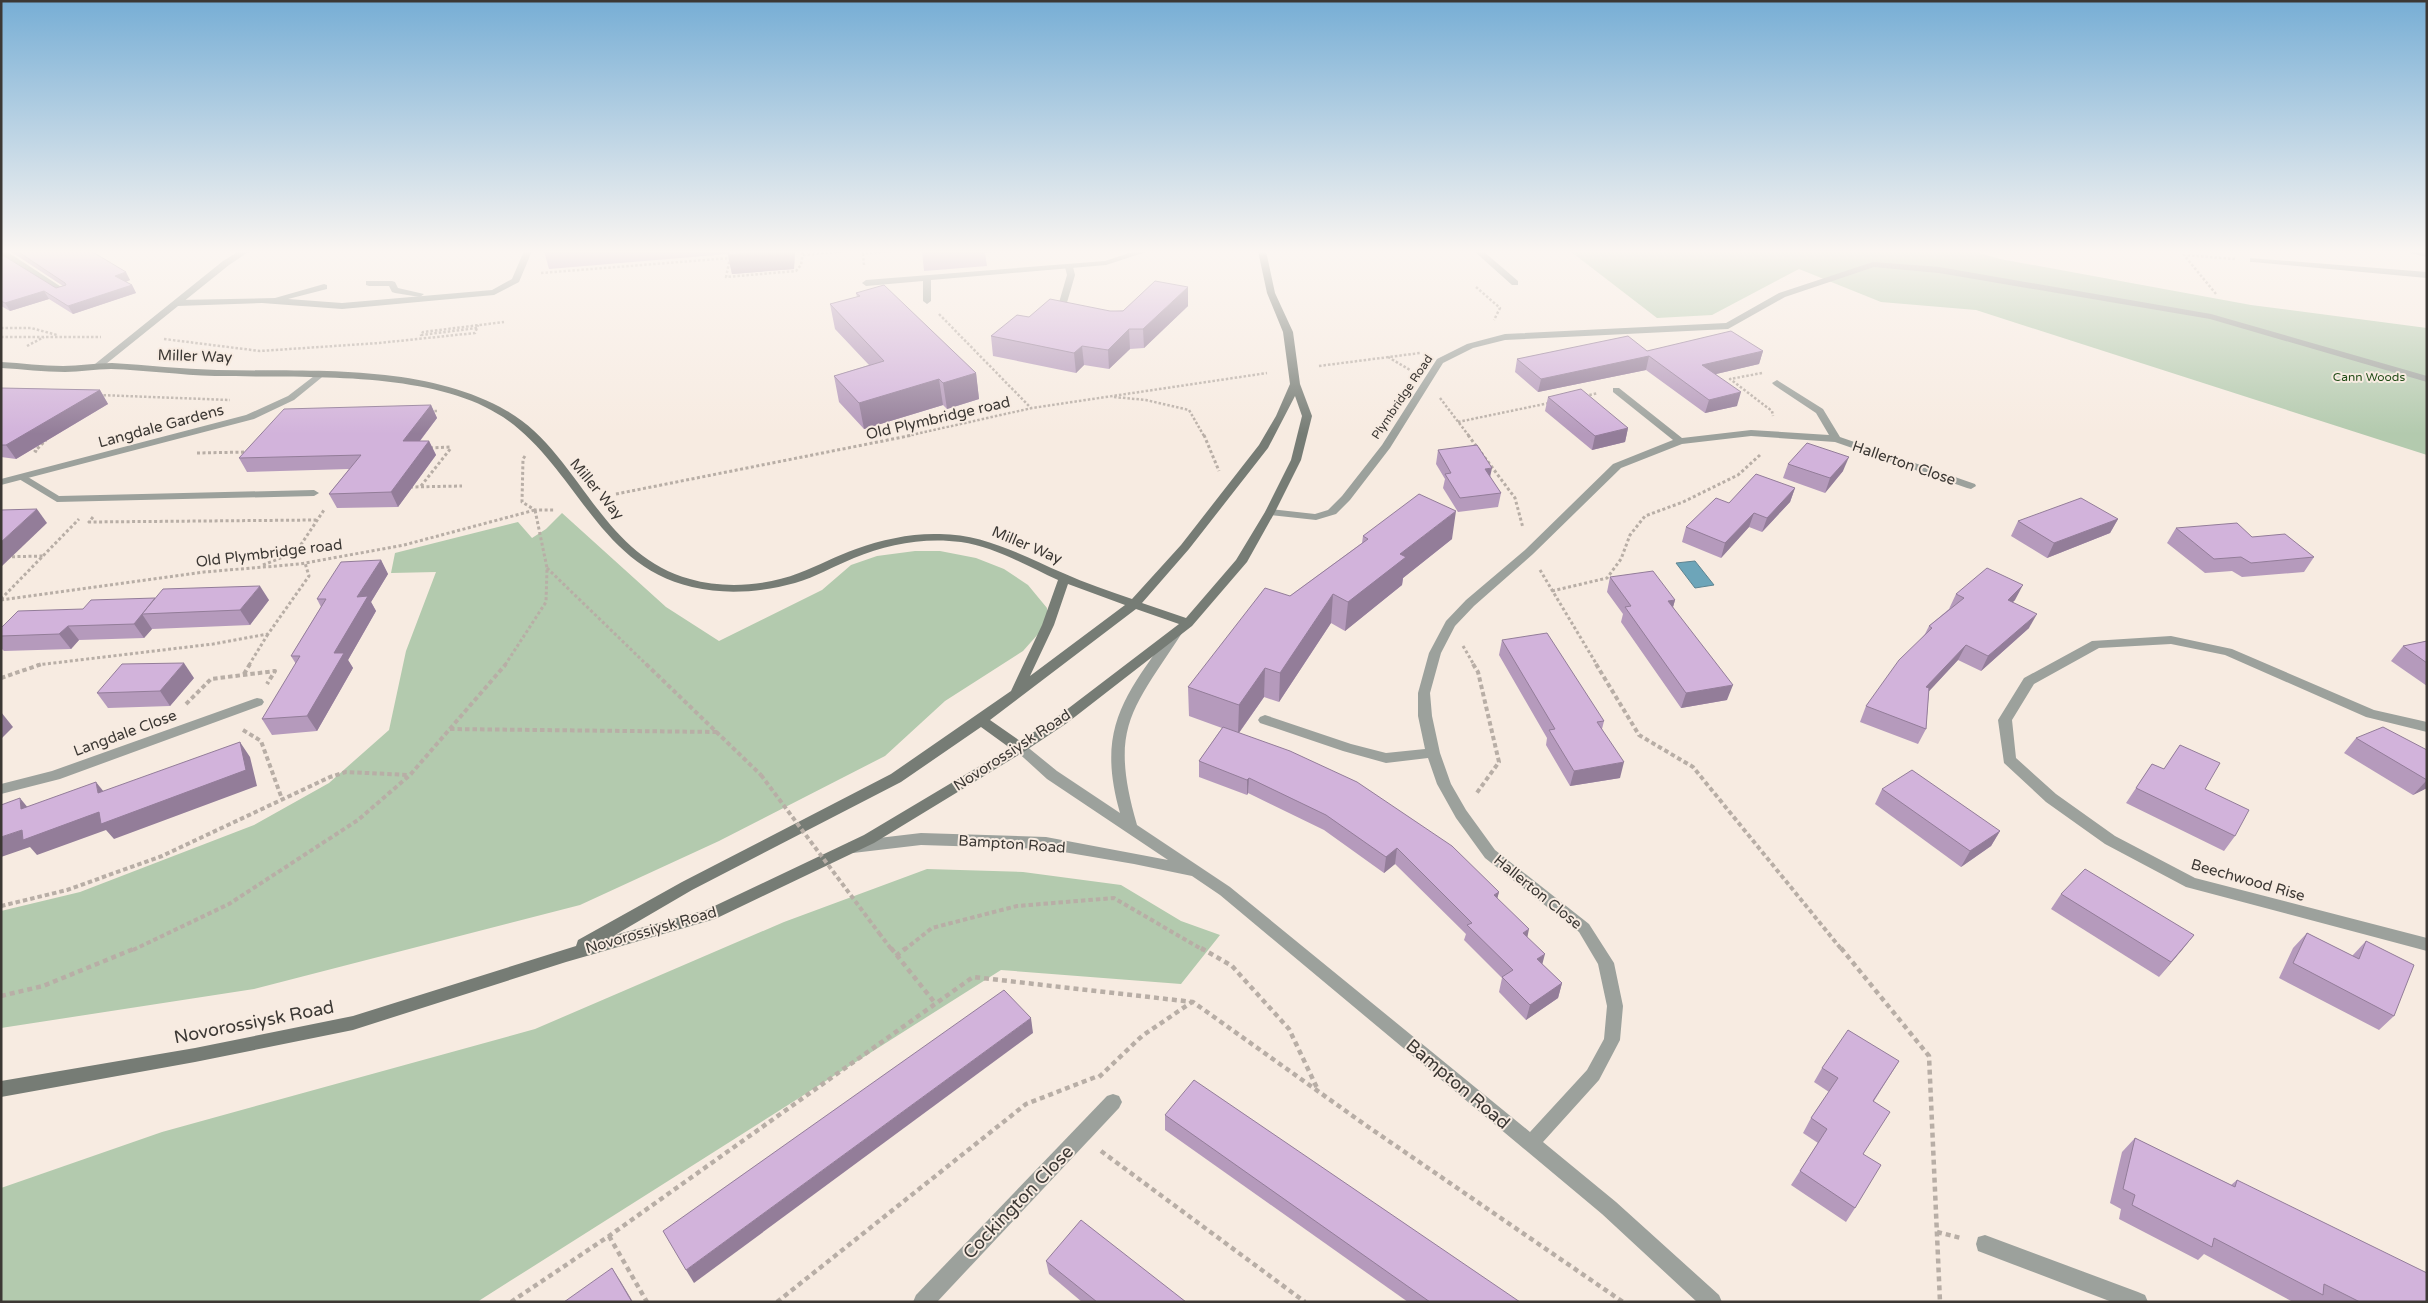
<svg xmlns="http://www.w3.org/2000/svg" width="2428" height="1303" font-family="'Varela Round',sans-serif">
	<rect width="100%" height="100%" fill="#f7ebe1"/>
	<!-- green -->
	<g fill="#b3caae">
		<polygon points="1570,251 1973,251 2000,259 2251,305 2427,328 2427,455 1976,310 1881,302 1799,269 1712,315 1657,318"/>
		<polygon points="562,513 666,607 719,641 822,590 851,565 877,556 915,551 940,551 976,558 1004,569 1028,585 1047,608 1047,624 1023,651 945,701 885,756 719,841 580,905 254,989 1,1028 1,911 80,892 254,825 329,783 389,730 406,651 436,572 391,573 395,553 518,522 532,538 546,529"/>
		<polygon points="927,869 1023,872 1121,885 1181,921 1220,935 1181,984 1001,970 477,1302 1,1302 1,1188 162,1132 535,1029 784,922"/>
	</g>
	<!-- water -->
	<polygon fill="#6da5b9" stroke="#5e8491" points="1695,561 1714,585 1695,588 1676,563"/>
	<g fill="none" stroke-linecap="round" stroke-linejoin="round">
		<!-- path-far3 -->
		<g stroke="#b8aea6" stroke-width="2.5" stroke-dasharray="2.5 2" stroke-linecap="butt">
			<polyline points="803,255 849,251"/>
			<polyline points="864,265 863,254 894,251"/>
			<polyline points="541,273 730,258 726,277 796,271 801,265 803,251"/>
			<polyline points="1476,287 1500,308 1494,320"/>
			<polyline points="2216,294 2184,255 2235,259"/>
			<polyline points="939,314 1031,408"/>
			<polyline points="1,328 31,328 57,335"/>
			<polyline points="477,328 421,335 423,332 504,322"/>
			<polyline points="1,337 101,337"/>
			<polyline points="164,339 260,351 379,343 475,333 478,325"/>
			<polyline points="27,346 44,337"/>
			<polyline points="1388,357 1410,370"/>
			<polyline points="1319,366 1420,353"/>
			<polyline points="1762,373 1730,379 1772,411 1773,416"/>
			<polyline points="99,395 230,400"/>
			<polyline points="1585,396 1598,393"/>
			<polyline points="1114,397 1146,400 1189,410 1204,436"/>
			<polyline points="1440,398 1469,436"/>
			<polyline points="430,411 438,411"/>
			<polyline points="1458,422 1549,403"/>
			<polyline points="907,436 1032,408 1267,373"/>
		</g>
		<!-- path-far2 -->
		<g stroke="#b8aea6" stroke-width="3" stroke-dasharray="3 2.5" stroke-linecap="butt">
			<polyline points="1204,435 1219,471"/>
			<polyline points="1468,435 1515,498 1523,528"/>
			<polyline points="430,448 451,447"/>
			<polyline points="37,452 35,451 46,440"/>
			<polyline points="197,453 248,452"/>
			<polyline points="525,456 523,459 522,502 535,510 555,510"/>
			<polyline points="421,486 451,448"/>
			<polyline points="410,487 462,486"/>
			<polyline points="616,494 913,435"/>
			<polyline points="93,517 89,522 316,520"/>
			<polyline points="1,557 43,556"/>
			<polyline points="263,565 296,552 324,510"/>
			<polyline points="547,568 647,665"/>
			<polyline points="1540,570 1597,665"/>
			<polyline points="1552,591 1607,578 1621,559 1630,535 1645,516 1683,502 1738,475 1760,455"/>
			<polyline points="1,599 79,519"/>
			<polyline points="1,600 204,572 300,564 404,545 535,510"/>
			<polyline points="1463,646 1474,665"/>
			<polyline points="37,665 213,644 268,634 309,576 305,563"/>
			<polyline points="249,665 268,634"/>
			<polyline points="505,665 546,602 547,568 535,510"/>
		</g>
		<!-- path-far1 -->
		<g stroke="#b8aea6" stroke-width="4" stroke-dasharray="4.5 3" stroke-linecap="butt">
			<polyline points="646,664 761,775"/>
			<polyline points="1473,664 1478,672 1499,762 1476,794"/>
			<polyline points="1596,664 1639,735 1693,767 1842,950"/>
			<polyline points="244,674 250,664"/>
			<polyline points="1,678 42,664"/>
			<polyline points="186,704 211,679 275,671 267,684"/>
			<polyline points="450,729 719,732"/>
			<polyline points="243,730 261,741 282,799"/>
			<polyline points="1,906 67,890 162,856 330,777 346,772 409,775"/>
			<polyline points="879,933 892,950"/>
			<polyline points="133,950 229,904 358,820 410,775 506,664"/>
			<polyline points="904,950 932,928 1017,906 1114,898 1203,950"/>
		</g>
		<!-- path -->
		<g stroke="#b8aea6" stroke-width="4.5" stroke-dasharray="5 4" stroke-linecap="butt">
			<polyline points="891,948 935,1003"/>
			<polyline points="1201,948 1232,966 1289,1029 1318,1090"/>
			<polyline points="1841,948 1929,1056 1940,1302"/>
			<polyline points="896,956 906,948"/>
			<polyline points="1,996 43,986 136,948"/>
			<polyline points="1099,1077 1142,1036 1192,1002"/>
			<polyline points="1101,1151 1305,1302"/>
			<polyline points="1937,1232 1961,1238"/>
			<polyline points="609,1236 647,1302"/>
			<polyline points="511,1302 609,1236 973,977 1193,1002 1364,1124 1623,1302"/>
			<polyline points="777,1302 1026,1104 1098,1076"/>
		</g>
		<!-- lane -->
		<g fill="#9ca19c" fill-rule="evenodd">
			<polygon points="524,251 532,251 519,282 494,295 342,309 262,303 177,306 173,303 177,300 275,298 324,284 327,285 327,289 288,299 342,303 492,290 512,279"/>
			<polygon points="1069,264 1073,267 1075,275 1066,306 1062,309 1058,306 1067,275 1065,267"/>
			<polygon points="366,281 392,281 395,282 398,288 424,294 420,297 395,293 392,292 389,286 369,286 366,285"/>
			<polygon points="23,474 59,496 314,490 319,493 314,496 57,502 19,479 18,477"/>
		</g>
		<!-- street -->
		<g fill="#9ca19c" fill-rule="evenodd">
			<polygon points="1,251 6,251 69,292 62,294 1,256"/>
			<polygon points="239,251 250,251 229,265 101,368 95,368 95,364 223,261"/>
			<polygon points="1135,251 1149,251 1106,265 931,280 931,301 927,304 923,301 923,281 866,286 862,283 866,280 1105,261"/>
			<polygon points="1474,251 1483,251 1518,281 1518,285 1512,285"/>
			<polygon points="2408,251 2427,252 2427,257 2409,253"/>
			<polygon points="2250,258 2427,272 2427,278 2253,262 2250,262"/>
			<polygon points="1873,262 1939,267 2211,314 2427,376 2427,382 2210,319 1939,273 1874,267 1785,297 1728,329 1505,340 1473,348 1443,363 1390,448 1350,500 1336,514 1316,520 1270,515 1265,512 1270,509 1315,514 1328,510 1342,496 1382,445 1437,359 1467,344 1505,334 1726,323 1779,293"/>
			<polygon points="318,373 323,376 321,378 294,400 254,419 1,485 1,479 246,415 288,396"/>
			<path d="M1777,380l46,29 17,28 135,47 1,2 -5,3 -4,-1 -132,-46 -84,-6 -69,8 -61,24 -88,86 -59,52 -19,20 -14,27 -11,40 2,23 8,37 11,31 15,26 29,40 94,74 25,39 9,43 -3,34 -21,40 -56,62 73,60 103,93 3,7h-25l-95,-88 -382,-319 -28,-19 -58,-12 -88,-15 -125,-4 -68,8 -5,-2 -2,-4 2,-4 5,-2 68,-8 125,4 122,23 -121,-81 -34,-31 2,-3h10l32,26 63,42c-24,-84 4,-117 52,-183h8l2,3c-51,78 -73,95 -45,192l93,62 300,245 57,-62 17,-31 3,-33 -9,-42 -19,-32 -94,-74 -29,-40 -19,-34 -9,-26 -42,5 -43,-12 -83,-28 -2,-3 2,-3 5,-2 86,29 35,9 39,-4 -7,-33v-23l11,-40 17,-32 20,-21 59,-50 88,-86 60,-24 -60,-48v-4h6l63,50 69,-8 78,5 -13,-22 -42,-28 -2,-2z"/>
			<polygon points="2171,636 2232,649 2374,710 2427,722 2427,732 2366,717 2225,655 2171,644 2099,648 2034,684 2012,720 2016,758 2056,794 2115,836 2195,878 2427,938 2427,951 2186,887 2105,844 2046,802 2004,763 1998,720 2024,678 2092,641"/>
			<polygon points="257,698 262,699 264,702 262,705 60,779 1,794 1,784 52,771"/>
			<polygon points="1113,1094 1119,1096 1122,1102 1119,1108 937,1302 913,1302 916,1295 1107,1096"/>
			<polygon points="1985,1235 2138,1292 2145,1295 2148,1302 2112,1302 1978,1251 1976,1244 1978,1237"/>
		</g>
		<!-- secondary -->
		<path fill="#767c75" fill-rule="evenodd" d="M1258,251h8l9,42 18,39 7,52 12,32 -11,44 -26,52 -28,50 -55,64 -125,97 -42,28 -151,92 -159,76 -149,43 -213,68 -158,32 -194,35v-16l194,-33 158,-32 223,-70 2,-6 104,-58 209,-108 120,-83 31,-66 16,-45c-31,-14 -63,-33 -97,-38 -36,-5 -74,2 -107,16 -20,8 -38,19 -59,25 -33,9 -69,12 -103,4 -95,-22 -116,-121 -189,-170 -71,-48 -205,-39 -288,-41 -35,-1 -70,-6 -104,-7 -16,0 -31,3 -46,3 -21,0 -43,-3 -64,-4v-6c21,1 41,4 62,4 16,0 32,-3 49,-3 35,2 70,6 105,7 92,2 207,-7 290,41 72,41 93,144 183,168 34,10 76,7 109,-6 19,-7 37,-17 57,-24 25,-9 52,-15 78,-15 47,-2 87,21 129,39 22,10 46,18 69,26l49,-54 78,-100 17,-29 14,-32 -7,-52 -16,-39zM1295,396l7,20 -11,44 -26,52 -29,48 -50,58 -44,-15 47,-54 79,-101zM1068,584l57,21 -95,71 24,-51zM1136,609l43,15 -122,93 -37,24 -30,-21zM981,727l29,21 -146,87 -158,75 -91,25 77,-45 209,-108z"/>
		<!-- path-bridge -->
		<polyline stroke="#b8aea6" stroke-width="4" stroke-dasharray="4.5 3" stroke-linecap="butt" points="761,775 879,933"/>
	</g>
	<!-- wall -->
	<g fill="#b59abc">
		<polygon points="10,251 91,251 130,280 126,282 132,285 136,293 73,314 49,299 10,311 1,306 1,254 56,288 63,286"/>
		<polygon points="544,251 795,251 794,269 732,274 728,254 549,269"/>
		<polygon points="922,251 1006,251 985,253 987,266 924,271"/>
		<polygon points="856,293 976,373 979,399 947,409 943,405 864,429 839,402 834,376 869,365 835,329 830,304 857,297"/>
		<polygon points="1188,306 1144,348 1130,349 1109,369 1084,365 1076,373 993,356 991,336 1029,317"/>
		<polygon points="1647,351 1763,351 1759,364 1716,374 1737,406 1705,413 1646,370 1538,392 1515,372 1517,359"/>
		<polygon points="1,388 100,390 108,404 16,459 1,457"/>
		<polygon points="1548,397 1628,428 1625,442 1592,450 1545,411"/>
		<polygon points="431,405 437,418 420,441 429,441 436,455 398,507 337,508 329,494 349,469 247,472 239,458"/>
		<polygon points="1438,450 1490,477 1501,493 1498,507 1458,512 1443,488 1445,479 1436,464"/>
		<polygon points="1788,464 1843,471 1825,493 1783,478"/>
		<polygon points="1795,488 1790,502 1762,532 1749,527 1721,558 1682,542 1686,527 1729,503"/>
		<polygon points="2118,519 2110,533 2047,558 2011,536 2018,521"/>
		<polygon points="2176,528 2252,537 2314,557 2304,572 2242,577 2232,571 2205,573 2167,543"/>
		<polygon points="1363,536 1452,539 1403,578 1402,585 1345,631 1331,623 1279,702 1264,697 1239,733 1499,892 1497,898 1527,937 1542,964 1562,983 1558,998 1526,1020 1499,992 1502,978 1464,940 1466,934 1395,864 1384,873 1324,830 1248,793 1247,795 1199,777 1199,761 1222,728 1189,716 1188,687 1290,596 1362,543"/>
		<polygon points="381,560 388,574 371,602 376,611 348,660 353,668 317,731 272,735 262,719 296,664 291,656 321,607 317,599"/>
		<polygon points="1610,577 1675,600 1673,607 1727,700 1681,708 1621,622 1623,614 1607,592"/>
		<polygon points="1956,594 2015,600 2013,602 2029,628 1981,671 1958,660 1929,691 1926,729 1918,744 1860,722 1866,706 1925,634 1929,626 1949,609"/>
		<polygon points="269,600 250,625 152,629 144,638 79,640 71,649 4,651 1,648 1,628 83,609"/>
		<polygon points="1502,640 1604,721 1602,729 1620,778 1570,786 1546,745 1547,738 1499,655"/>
		<polygon points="2427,641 2427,686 2391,661 2403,646"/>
		<polygon points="194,678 170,706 108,708 97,693"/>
		<polygon points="2356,738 2427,750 2427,788 2413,795 2344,753"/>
		<polygon points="2180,745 2205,789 2235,836 2224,851 2126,803 2152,764 2164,769"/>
		<polygon points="1882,789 2000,831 1991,846 1961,867 1875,804"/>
		<polygon points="2061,894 2194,935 2159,977 2051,909"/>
		<polygon points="2307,933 2352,956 2366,941 2394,1016 2379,1030 2279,978 2293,948"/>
		<polygon points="1899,1061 1874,1101 1863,1154 1855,1208 1846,1222 1791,1185 1818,1143 1803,1133 1811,1118 1829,1092 1814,1082 1822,1068"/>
		<polygon points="1165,1115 1520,1302 1408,1302 1165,1130"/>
		<polygon points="2135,1138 2231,1185 2237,1180 2427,1302 2293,1302 2204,1254 2198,1260 2119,1219 2121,1209 2110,1203 2122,1152"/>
		<polygon points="1046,1261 1186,1302 1082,1302 1049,1274"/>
	</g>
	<!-- shaded-wall -->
	<g fill="#937d99">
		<polygon points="774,251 795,251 794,269 732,274 728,255"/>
		<polygon points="126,272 130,280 120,284 115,276"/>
		<polygon points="132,285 136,293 73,314 68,306"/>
		<polygon points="1188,287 1188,306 1144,348 1143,329"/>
		<polygon points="44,291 49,299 10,311 5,303"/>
		<polygon points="1129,329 1130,349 1109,369 1108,350"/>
		<polygon points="1082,346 1084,365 1076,373 1074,353"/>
		<polygon points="1763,351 1759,364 1699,378 1702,365"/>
		<polygon points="1649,356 1646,370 1538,392 1541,379"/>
		<polygon points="976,373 979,399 947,409 943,383"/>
		<polygon points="939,379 943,405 864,429 859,403"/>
		<polygon points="100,390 108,404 16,459 6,445"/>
		<polygon points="1741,392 1737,406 1705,413 1709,400"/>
		<polygon points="431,405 437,418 409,455 403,441"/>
		<polygon points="1628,428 1625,442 1592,450 1595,436"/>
		<polygon points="429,441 436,455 398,507 391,492"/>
		<polygon points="1849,457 1843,471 1825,493 1830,478"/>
		<polygon points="1492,468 1489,482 1485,469"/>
		<polygon points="1795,488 1790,502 1762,532 1767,518"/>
		<polygon points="37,509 47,523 1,567 1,542"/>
		<polygon points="1456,511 1452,539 1403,578 1402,585 1345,631 1348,602 1400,554"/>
		<polygon points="1754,513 1749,527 1721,558 1725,543"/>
		<polygon points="2118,519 2110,533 2047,558 2054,543"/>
		<polygon points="381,560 388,574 371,602 376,611 348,660 353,668 317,731 307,716 334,653 357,597"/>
		<polygon points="2023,585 2015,600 2000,614 2008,600"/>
		<polygon points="260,586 269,600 250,625 240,610"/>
		<polygon points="1333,594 1331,623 1279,702 1280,673"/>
		<polygon points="1675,600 1671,614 1668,601"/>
		<polygon points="142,614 152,629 144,638 134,624"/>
		<polygon points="2037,614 2029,628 1981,671 1988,656"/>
		<polygon points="68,626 79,640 71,649 59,634"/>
		<polygon points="1966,645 1958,660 1919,702 1926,687"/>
		<polygon points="184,663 194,678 170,706 160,691"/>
		<polygon points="1265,668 1264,697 1238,734 1239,705"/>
		<polygon points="1733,685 1727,700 1681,708 1686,693"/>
		<polygon points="1,712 13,727 1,739"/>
		<polygon points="240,742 250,757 257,786 114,839 106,830 37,855 30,847 1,857 1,837 22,830"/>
		<polygon points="1624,762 1620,778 1570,786 1574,771"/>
		<polygon points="1249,778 1248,793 1247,795 1247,780"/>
		<polygon points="2427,780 2427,788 2413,795"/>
		<polygon points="96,782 108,797 98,793"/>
		<polygon points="20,798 33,814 21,809"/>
		<polygon points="2000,831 1991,846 1961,867 1970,851"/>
		<polygon points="1397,848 1395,864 1384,873 1386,857"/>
		<polygon points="1499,892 1495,907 1494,895"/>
		<polygon points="1529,929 1526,944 1523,933"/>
		<polygon points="2194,935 2182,950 2159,977 2171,962"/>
		<polygon points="1545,954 1541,969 1537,959"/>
		<polygon points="1562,983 1558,998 1526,1020 1530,1005"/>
		<polygon points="1031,1018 1033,1033 694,1283 686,1270"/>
		<polygon points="612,1268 621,1282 633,1302 632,1302"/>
	</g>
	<!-- building -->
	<g fill="#d2b3db" stroke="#937d99">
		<polygon points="17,251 91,251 126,272 115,276 132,285 68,306 44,291 5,303 1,301 1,254 56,288 66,285 65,283"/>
		<polygon points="728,251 774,251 728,255"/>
		<polygon points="1155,281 1188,287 1143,329 1129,329 1108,350 1082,346 1074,353 991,336 1017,315 1029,317 1050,299 1110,311 1123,311"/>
		<polygon points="884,285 976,373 943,383 939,379 859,403 834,376 884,361 830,304 860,296 856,293"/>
		<polygon points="1731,331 1763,351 1702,365 1741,392 1709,400 1649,356 1541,379 1517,359 1628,336 1647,351"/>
		<polygon points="1,388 100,390 6,445 1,445"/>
		<polygon points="1581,389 1628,428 1595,436 1548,397"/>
		<polygon points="431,405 403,441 429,441 391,492 329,494 361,455 239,458 284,409"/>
		<polygon points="1807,443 1849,457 1830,478 1788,464"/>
		<polygon points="1477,445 1492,468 1485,469 1501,493 1460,498 1445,474 1451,473 1438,450"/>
		<polygon points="1756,474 1795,488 1767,518 1754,513 1725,543 1686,527 1716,498 1729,503"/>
		<polygon points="1419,494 1456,511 1400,554 1406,557 1348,602 1333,594 1280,673 1265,668 1239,705 1188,687 1265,588 1290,596 1368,539 1363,536"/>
		<polygon points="2081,498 2118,519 2054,543 2018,521"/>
		<polygon points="37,509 1,542 1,510"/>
		<polygon points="2237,523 2252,537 2285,534 2314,557 2251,563 2241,557 2214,559 2176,528"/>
		<polygon points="381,560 357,597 368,596 334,653 344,653 307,716 262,719 300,656 291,656 326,599 317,599 341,562"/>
		<polygon points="1987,568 2023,585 2008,600 2037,614 1988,656 1966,645 1926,687 1929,688 1926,729 1866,706 1899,660 1932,628 1929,626 1964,598 1956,594"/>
		<polygon points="1653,571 1675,600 1668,601 1733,685 1686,693 1625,607 1631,606 1610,577"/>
		<polygon points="260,586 240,610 142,614 163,589"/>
		<polygon points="155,598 134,624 68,626 59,634 1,636 1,628 18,611 83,609 91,600"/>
		<polygon points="1547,633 1604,721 1597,722 1624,762 1574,771 1549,730 1555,729 1502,640"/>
		<polygon points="2427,641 2427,663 2403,646"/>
		<polygon points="184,663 160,691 97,693 122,664"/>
		<polygon points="1223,727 1290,751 1357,782 1452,846 1499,892 1494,895 1529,929 1523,933 1545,954 1537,959 1562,983 1530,1005 1502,977 1513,970 1467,925 1472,923 1397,848 1386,857 1326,815 1249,778 1247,780 1199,761"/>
		<polygon points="2383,727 2427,750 2427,780 2356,738"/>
		<polygon points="240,742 246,770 101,824 99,812 23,840 22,830 1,837 1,805 20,798 21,809 96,782 98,793"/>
		<polygon points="2180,745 2220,763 2205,789 2249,810 2235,836 2136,788 2152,764 2164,769"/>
		<polygon points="1912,770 2000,831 1970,851 1882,789"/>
		<polygon points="2085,869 2194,935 2171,962 2061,894"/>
		<polygon points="2307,933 2359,959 2366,941 2414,965 2394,1016 2293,963"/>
		<polygon points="1004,990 1031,1018 686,1270 663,1231"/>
		<polygon points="1848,1030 1899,1061 1873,1101 1890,1112 1863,1154 1881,1165 1855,1208 1800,1171 1827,1129 1811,1118 1838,1078 1822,1068"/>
		<polygon points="1194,1080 1520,1302 1430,1302 1165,1115"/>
		<polygon points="2135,1138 2235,1187 2237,1180 2427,1273 2427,1302 2360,1302 2324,1284 2323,1295 2214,1238 2212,1247 2132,1205 2135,1195 2123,1189"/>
		<polygon points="1081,1220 1186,1302 1097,1302 1046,1261"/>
		<polygon points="612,1268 632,1302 564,1302"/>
	</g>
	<!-- sky -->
	<linearGradient id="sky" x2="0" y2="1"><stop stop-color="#77aed5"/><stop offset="0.58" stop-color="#fbf6f2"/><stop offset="1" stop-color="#fbf6f2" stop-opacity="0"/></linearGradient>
	<rect width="2428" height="434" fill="url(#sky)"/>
	<g text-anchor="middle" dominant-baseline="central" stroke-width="4" stroke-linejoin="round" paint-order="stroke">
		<!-- far-park labels -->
		<g font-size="12" fill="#214c17" stroke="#f7ebe1">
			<text x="2369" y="377">Cann Woods</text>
		</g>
		<!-- far-street labels -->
		<g font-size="12" fill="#3c3834" stroke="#f7ebe1">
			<text transform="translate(1402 397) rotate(-56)">Plymbridge Road</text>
		</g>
		<!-- street labels -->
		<g font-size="15" fill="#3c3834" stroke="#f7ebe1">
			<text transform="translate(195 356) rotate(2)">Miller Way</text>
			<text transform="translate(938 418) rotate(-13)">Old Plymbridge road</text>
			<text transform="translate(161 426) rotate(-15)">Langdale Gardens</text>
			<text transform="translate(1904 463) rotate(19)">Hallerton Close</text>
			<text transform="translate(597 489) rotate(50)">Miller Way</text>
			<text transform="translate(1027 545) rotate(23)">Miller Way</text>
			<text transform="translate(269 553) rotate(-7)">Old Plymbridge road</text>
			<text transform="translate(125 733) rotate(-20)">Langdale Close</text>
			<text transform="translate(1012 750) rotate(-33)">Novorossiysk Road</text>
			<text transform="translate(1012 844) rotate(4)">Bampton Road</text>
			<text transform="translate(2248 880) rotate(16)">Beechwood Rise</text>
			<text transform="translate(1538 892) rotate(39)">Hallerton Close</text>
			<text transform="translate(651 930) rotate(-16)">Novorossiysk Road</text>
		</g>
		<!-- near-street labels -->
		<g font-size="18" fill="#3c3834" stroke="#f7ebe1">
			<text transform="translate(254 1022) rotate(-11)">Novorossiysk Road</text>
			<text transform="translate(1458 1084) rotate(40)">Bampton Road</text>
			<text transform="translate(1018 1202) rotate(-46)">Cockington Close</text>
		</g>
	</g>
	<!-- border -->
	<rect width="2428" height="1303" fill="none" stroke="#3c3834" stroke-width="5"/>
</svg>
